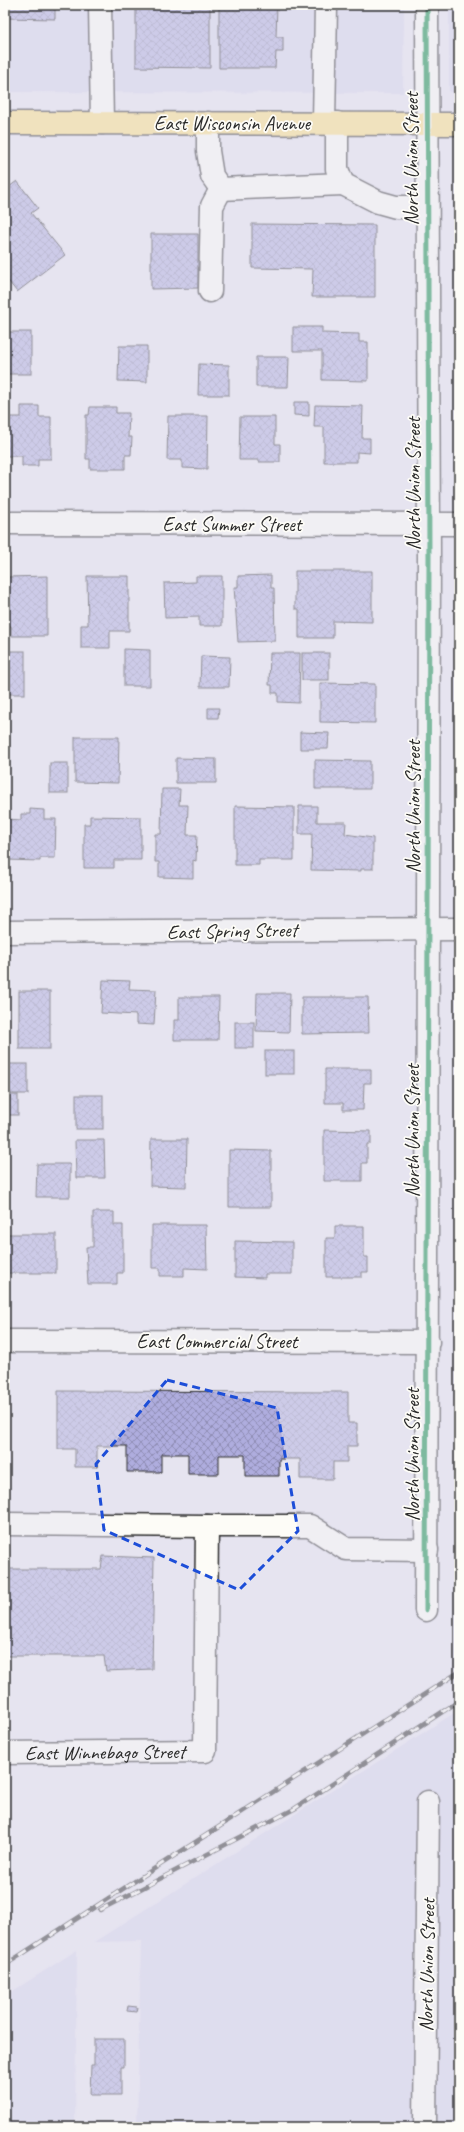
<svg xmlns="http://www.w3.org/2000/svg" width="464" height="2132" font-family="Caveat,sans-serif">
	<defs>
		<pattern id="building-cross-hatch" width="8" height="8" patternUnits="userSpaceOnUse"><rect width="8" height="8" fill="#afadde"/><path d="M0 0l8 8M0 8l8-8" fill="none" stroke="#8f8db4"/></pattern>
	</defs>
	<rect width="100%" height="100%" fill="#e6e4f0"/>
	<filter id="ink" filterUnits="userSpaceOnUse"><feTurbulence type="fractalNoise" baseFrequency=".025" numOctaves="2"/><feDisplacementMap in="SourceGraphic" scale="8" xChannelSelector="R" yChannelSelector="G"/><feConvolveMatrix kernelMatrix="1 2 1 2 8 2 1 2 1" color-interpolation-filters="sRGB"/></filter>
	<g filter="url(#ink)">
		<!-- built -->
		<g fill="#d6d4eb">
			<polygon points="5,5 404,5 403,93 5,92"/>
			<rect x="449" y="5" width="10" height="87"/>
			<polygon points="459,1710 459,2127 137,2127 141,1941 94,1942"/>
			<polygon points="77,1950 75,2127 5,2127 5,1996"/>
		</g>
		<!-- building -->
		<g fill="url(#building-cross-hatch)" stroke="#2b2b2b">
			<polygon points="5,5 55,5 55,19 5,18"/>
			<polygon points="136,5 210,5 210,68 136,67"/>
			<polygon points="219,5 277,5 276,37 283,37 283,52 276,52 275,68 219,68"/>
			<polygon points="17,181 38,208 31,213 65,255 17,292 5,277 5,190"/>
			<polygon points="252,224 375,225 375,297 312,297 313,269 252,268"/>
			<polygon points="151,234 198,234 198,288 151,289"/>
			<polygon points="293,327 322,327 322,333 359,334 359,342 368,342 368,381 322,380 322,351 293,351"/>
			<rect x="5" y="332" width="26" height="42"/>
			<polygon points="119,346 147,346 147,382 118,381"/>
			<polygon points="256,357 289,357 288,387 256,387"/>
			<polygon points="199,364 229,365 229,395 198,395"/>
			<polygon points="294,402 309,402 309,416 294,415"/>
			<polygon points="315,405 363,406 362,438 370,438 370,453 357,452 357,462 324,462 324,427 314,427"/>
			<polygon points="21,406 39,406 39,417 51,417 51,459 38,459 38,466 22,466 22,456 7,456 7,417 21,417"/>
			<polygon points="90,407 116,407 116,413 129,413 128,437 132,437 131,455 125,455 125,469 90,469 90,459 86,459 86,415 89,415"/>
			<polygon points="168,416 208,416 207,469 182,468 182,460 167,460"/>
			<polygon points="240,417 275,417 275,444 280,444 280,462 259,462 259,460 239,460"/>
			<polygon points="295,571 372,571 372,622 333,621 333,638 299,638 299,609 295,609"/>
			<polygon points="271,575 271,588 274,588 275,641 238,642 234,587 238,587 238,576"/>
			<polygon points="47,576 47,636 11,636 11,626 9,626 8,577"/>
			<polygon points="87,576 129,576 129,631 110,631 110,648 81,648 81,625 88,625"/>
			<polygon points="196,576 222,576 222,626 199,626 199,617 165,618 164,583 196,582"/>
			<polygon points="124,649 150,650 150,686 124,686"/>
			<rect x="5" y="651" width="20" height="43"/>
			<polygon points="270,653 300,653 299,703 278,702 278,693 272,693 272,685 269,685"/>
			<rect x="302" y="653" width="27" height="27"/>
			<polygon points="201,656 230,657 229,687 200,687"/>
			<polygon points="320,683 375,684 375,723 320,722"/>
			<polygon points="208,708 219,708 218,718 208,718"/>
			<polygon points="300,732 329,733 328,749 300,749"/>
			<polygon points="75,737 119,737 118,783 75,782"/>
			<polygon points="176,758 216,759 216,783 176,783"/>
			<polygon points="315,760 370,761 370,789 315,789"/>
			<rect x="50" y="763" width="18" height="30"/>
			<polygon points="162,789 180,789 179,805 188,805 187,835 197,835 196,861 193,860 193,878 159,877 159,862 155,862 155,834 161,834"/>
			<polygon points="235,806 294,807 294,860 259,860 259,865 235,865"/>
			<polygon points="299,806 317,806 317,822 346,822 345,834 373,838 373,869 361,869 361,871 311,870 312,834 299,834"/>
			<polygon points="30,809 44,810 44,819 56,819 55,858 40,858 40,861 7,860 7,819 21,820 21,814 30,814"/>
			<polygon points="90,816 141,817 141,860 114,860 114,868 84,868 84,824 90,824"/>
			<polygon points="103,980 130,981 129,989 156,990 154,1025 136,1024 136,1015 101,1013"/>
			<rect x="19" y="991" width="31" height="58"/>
			<polygon points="257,993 290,993 289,1032 256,1031"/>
			<polygon points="179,997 219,997 218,1040 174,1040 174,1020 179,1020"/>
			<polygon points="302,997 368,997 369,1033 302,1034"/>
			<rect x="235" y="1022" width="19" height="26"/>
			<rect x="265" y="1051" width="29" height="23"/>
			<rect x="5" y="1064" width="23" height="30"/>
			<polygon points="325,1069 371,1069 371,1083 364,1083 363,1110 343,1110 343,1103 325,1103"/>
			<rect x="5" y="1095" width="13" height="20"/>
			<rect x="76" y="1095" width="27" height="34"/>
			<polygon points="324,1130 371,1131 371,1144 367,1144 367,1163 362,1163 362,1181 324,1181"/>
			<polygon points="151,1139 187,1139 186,1187 150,1186"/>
			<polygon points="75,1140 104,1140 105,1178 76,1178"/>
			<polygon points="229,1150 271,1151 271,1207 229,1207"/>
			<polygon points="37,1164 70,1164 70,1197 36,1197"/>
			<polygon points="93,1212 114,1212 114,1225 123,1225 123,1273 117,1273 117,1284 88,1284 86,1247 93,1247"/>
			<polygon points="152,1225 206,1225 207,1269 184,1268 184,1276 160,1276 160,1268 152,1268"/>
			<polygon points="335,1226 364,1226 364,1257 368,1257 368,1272 362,1272 362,1277 326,1277 326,1238 335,1238"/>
			<rect x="5" y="1234" width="51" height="39"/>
			<polygon points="235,1241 292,1242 292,1274 265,1274 265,1278 235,1277"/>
			<polygon points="58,1391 348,1392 348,1423 357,1423 357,1446 347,1446 347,1462 333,1462 333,1479 300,1479 300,1459 279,1459 279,1476 245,1476 245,1455 219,1455 219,1474 188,1474 188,1454 161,1454 161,1472 127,1472 127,1446 97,1446 97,1467 75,1467 75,1449 58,1449"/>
			<polygon points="103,1556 154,1558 152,1669 106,1671 104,1656 5,1656 5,1569 101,1569"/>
			<polygon points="128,2006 137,2007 136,2012 127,2011"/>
			<polygon points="94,2039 124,2039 124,2067 121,2067 121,2095 90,2095 91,2065 94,2065"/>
		</g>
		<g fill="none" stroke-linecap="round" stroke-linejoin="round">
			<defs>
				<g id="minor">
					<polyline points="100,5 102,123"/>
					<polyline points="208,123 208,151 212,176 221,189"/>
					<polyline points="324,123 326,5"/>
					<polyline points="337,123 337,169 343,184 378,202 396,207 427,207"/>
					<polyline points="221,189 343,184"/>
					<polyline points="210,291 212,206 221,189"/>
					<polyline points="5,523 459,524"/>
					<polyline points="5,932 459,929"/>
					<polyline points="5,1341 428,1342"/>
					<polyline points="5,1524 207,1526"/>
					<polyline points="426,1610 429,557 427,5"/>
					<path id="s1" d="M5,1753l200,-2 2,-225h103l36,23 81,1"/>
					<polyline points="425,2127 428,1802"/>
				</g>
				<polyline id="major" points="5,123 459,124"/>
			</defs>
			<!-- minor casing -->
			<use href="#minor" stroke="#2b2b2b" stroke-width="25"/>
			<!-- major casing -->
			<use href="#major" stroke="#2b2b2b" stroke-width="25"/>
			<!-- minor -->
			<use href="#minor" stroke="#fdfcf7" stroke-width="22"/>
			<!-- major -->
			<use href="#major" stroke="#fddf80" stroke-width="22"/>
			<defs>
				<g id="rail">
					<polyline points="100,1910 294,1809 459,1701"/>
					<polyline points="5,1965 459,1672"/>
				</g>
			</defs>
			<!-- rail casing -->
			<use href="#rail" stroke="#2b2b2b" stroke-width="4.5"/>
			<!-- rail -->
			<use href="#rail" stroke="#fdfcf7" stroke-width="3" stroke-dasharray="9" stroke-linecap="butt"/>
			<defs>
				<polyline id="cycleway" points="426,1610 429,557 427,5"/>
			</defs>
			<!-- cycleway casing -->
			<use href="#cycleway" stroke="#fdfcf7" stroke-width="8"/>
			<!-- cycleway -->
			<use href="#cycleway" stroke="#00873e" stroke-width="5"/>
		</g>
	</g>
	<!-- marked area -->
	<path d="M0 0H464V2132H0ZM167,1380l110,28 21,123 -59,59 -135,-60 -8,-66z" fill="#e6e4f0" fill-opacity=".55" fill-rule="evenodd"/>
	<path fill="none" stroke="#1d4ed8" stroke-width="3" stroke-dasharray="8 5" stroke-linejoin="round" d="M167,1380l110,28 21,123 -59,59 -135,-60 -8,-66z"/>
	<g text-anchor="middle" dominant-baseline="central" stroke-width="3.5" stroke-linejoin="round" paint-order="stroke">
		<!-- street labels -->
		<g font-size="20" fill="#2b2b2b" stroke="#fdfcf7">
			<text x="232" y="123">East Wisconsin Avenue</text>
			<text transform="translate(411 159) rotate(-90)">North Union Street</text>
			<text transform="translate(413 484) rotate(-90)">North Union Street</text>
			<text x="232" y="524">East Summer Street</text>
			<text transform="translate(413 807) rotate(-90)">North Union Street</text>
			<text transform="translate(232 931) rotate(-1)">East Spring Street</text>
			<text transform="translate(412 1131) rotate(-90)">North Union Street</text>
			<text x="217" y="1341">East Commercial Street</text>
			<text transform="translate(412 1455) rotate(-90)">North Union Street</text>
			<text stroke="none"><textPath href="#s1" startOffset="100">East Winnebago Street</textPath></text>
			<text transform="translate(427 1965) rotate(-89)">North Union Street</text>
		</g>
	</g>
	<!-- margin -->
	<rect width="464" height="2132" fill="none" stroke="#fdfcf7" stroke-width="20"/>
	<rect x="10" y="10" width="444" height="2112" fill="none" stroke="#2b2b2b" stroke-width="1.5" filter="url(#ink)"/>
</svg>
